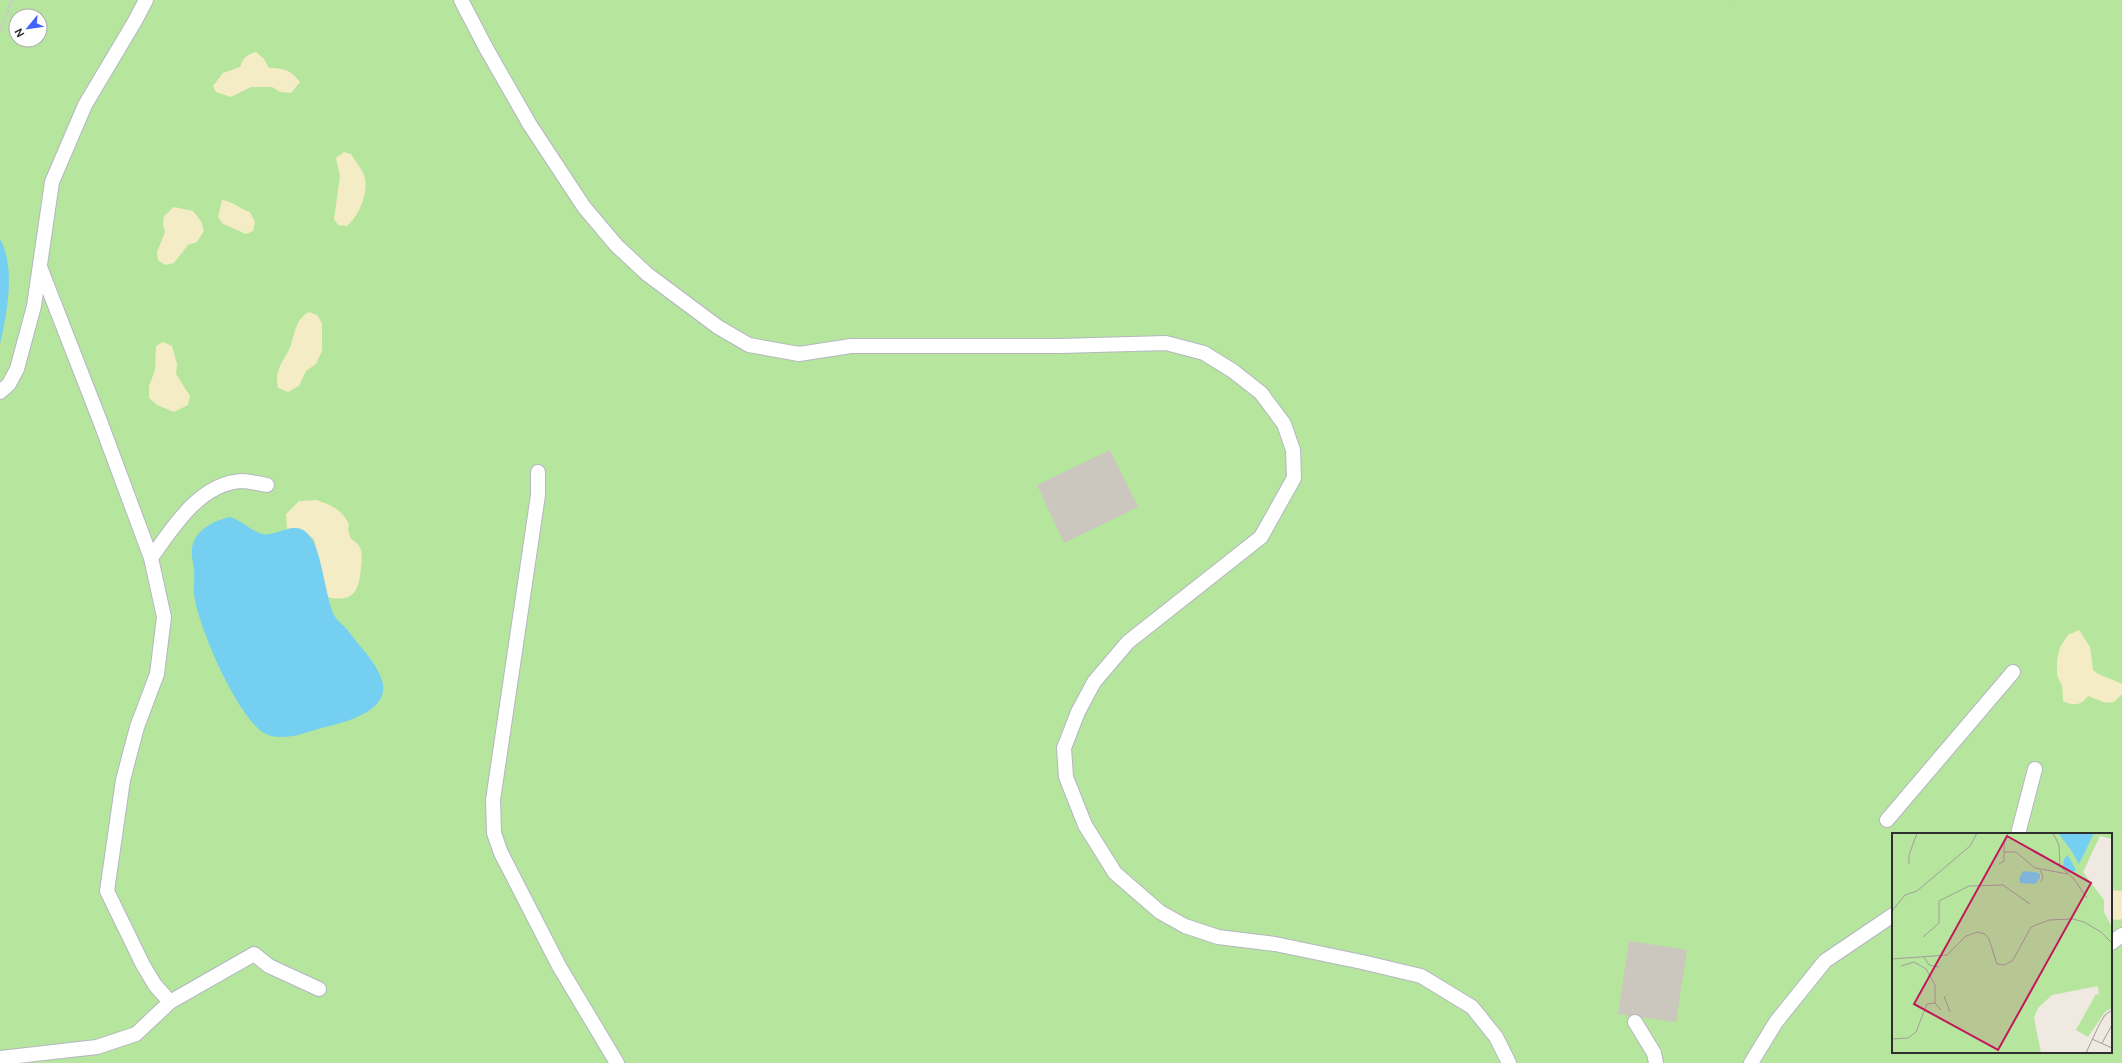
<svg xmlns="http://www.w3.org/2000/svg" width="2122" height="1063" font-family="'DM Sans',sans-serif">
	<rect width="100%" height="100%" fill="#efe9e1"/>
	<!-- green -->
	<path fill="#b6e59e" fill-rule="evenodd" d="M0,0h2122v1063h-2122zM16,16h24v24h-24zM1893,834h218v218h-218z"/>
	<!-- sand -->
	<g fill="#f3ecc5">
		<path d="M256,52l8,7 5,9c14,0 22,2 31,14l-9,11 -11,-1 -8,-5h-21l-20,10 -15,-5 -3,-6 10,-13 17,-6c3,-9 7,-13 16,-15z"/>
		<path d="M344,152l7,2c4,7 12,16 14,24 3,16 -6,38 -18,48l-9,-1 -4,-6 6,-43 -4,-18z"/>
		<path d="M222,200c11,1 18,9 28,12l5,10 -2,9 -7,3 -23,-10 -5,-7z"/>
		<polygon points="174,207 193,211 201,221 204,231 197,242 188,245 174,263 165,265 158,260 157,252 165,232 163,224 164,216"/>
		<path d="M309,312l8,3 5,8v28l-6,13 -10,7 -7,15 -11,6 -10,-4c-1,-7 -2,-12 1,-19 2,-7 7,-13 10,-19 6,-14 5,-30 20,-38z"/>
		<polygon points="163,342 172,346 177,364 176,374 190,396 188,405 174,412 157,405 149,398 149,386 155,370 156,346"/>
		<path d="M316,500c16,5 25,9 33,24l-1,6 3,9c13,7 11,16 10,29 -2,24 -8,35 -34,29l-13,-58 -18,-11 -9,1 -1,-15 13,-13z"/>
		<path d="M2079,630l11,17 3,23c9,8 19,8 29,14v10l-8,8 -8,1 -18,-7c-7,10 -15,10 -25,5l-1,-15 -5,-11v-15l3,-13 8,-12z"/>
		<polygon points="2111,890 2122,891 2122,918 2120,920 2111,919"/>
	</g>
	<!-- water -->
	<g fill="#75cff0">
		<path d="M0,239c16,29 7,74 0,105z"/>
		<path d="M230,517c11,3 21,14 32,17 15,3 30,-13 44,-2 16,12 18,62 28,83 3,6 11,11 15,17 11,15 30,33 34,52 5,30 -45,40 -65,45 -16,5 -37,13 -54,4 -27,-17 -66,-106 -70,-139 -1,-7 1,-15 0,-23 -1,-11 -5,-21 1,-32 6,-12 22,-19 35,-22z"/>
	</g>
	<!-- building -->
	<g fill="#cbc7bf">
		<polygon points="1110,450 1138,507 1064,543 1037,485"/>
		<polygon points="1629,941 1687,950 1676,1022 1618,1014"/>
	</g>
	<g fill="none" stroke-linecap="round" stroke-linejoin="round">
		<defs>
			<g id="service">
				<polyline points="461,0 486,48 530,125 584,207 616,245 647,274 718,327 749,345 799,354 851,346 1060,346 1166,343 1204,353 1233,371 1261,393 1284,424 1293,450 1294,478 1261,537 1128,642 1094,682 1078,712 1064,748 1066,777 1085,825 1115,873 1160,912 1185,926 1218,937 1275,944 1362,962 1421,976 1472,1007 1496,1037 1509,1063"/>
				<polyline points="40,267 100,421 151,558 164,617 157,674 137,727 123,780 107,891 143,965 155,985 170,1002 254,954 269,966 319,989"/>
				<polyline points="0,392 9,384 17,369 34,306 52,182 85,105 135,21 146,0"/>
				<polyline points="538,472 538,495 493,800 494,833 501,853 559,966 617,1063"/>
				<path d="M151,558c22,-31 49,-75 91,-77 8,0 17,3 25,4"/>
				<polyline points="1887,820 2013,672"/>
				<polyline points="2018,834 2035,769"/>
				<polyline points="2111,943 2122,935"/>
				<polyline points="1635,1022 1654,1053 1656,1063"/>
				<polyline points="0,1058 97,1047 136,1034 170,1002"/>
				<polyline points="1751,1063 1776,1022 1825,961 1893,915"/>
			</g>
		</defs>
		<!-- service casing -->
		<use href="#service" stroke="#b4b7c1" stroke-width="16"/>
		<!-- path -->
		<g stroke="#c9c9c9" stroke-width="2.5" stroke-dasharray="3 2" stroke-linecap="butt">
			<polyline points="1731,1 1732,0"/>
			<polyline points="0,31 12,0"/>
		</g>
		<!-- service -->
		<use href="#service" stroke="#fff" stroke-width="14"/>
	</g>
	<!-- overview -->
	<g transform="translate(1892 833)">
		<rect width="220" height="220" fill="#efe9e1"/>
		<path d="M0,0h220v6l-12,-3 -17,36 21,28v12l8,15v81l-7,4 -17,25 -12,-7 20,-36 3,1 -1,-9 -46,9 -14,13 -4,10 7,35h-149z" fill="#b6e59e"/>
		<path d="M166,0h36l-15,31 -8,-14zM176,22l8,15 -2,2 -11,-5 1,-8zM131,38l12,1 5,2v4l-5,6 -15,-1 -1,-4z" fill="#75cff0"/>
		<path fill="none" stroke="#a29e99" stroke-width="1" d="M161,0l6,12 1,21 14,13 13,19M112,19v-8l4,-11M17,31v-9l8,-22M107,31l5,-3v-9h12l19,16 33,6M148,37l3,7 -2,5M0,78l13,-16 12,-4 53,-45 7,-13M31,104l16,-14v-22l30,-15 34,-1 27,19M32,124l5,8 10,2M0,126l55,-4 19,-19 12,-4 7,2 4,5 8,25 8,1 8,-5 18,-33 18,-7 24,-1 11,3 17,10 11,11M9,133l13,-4 12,7 9,16v18M52,163l6,16M0,206l16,-1 8,-6 11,-28 8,-1 6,7M200,206l20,9M210,210l10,-18M194,220l13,-28 6,-10 7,-5"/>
		<path fill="#c2185b" fill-opacity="0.15" stroke="#c2185b" stroke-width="2" d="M115,3l84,47 -93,167 -84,-46z"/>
		<rect width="220" height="220" fill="none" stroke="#2e2e2e" stroke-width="2"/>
	</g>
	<!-- north arrow -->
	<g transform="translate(28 28) rotate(241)"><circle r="19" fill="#ffffff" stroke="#ababab"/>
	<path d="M0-3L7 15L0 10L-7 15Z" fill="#4264fb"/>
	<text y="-6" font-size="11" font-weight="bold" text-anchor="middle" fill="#2e2e2e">N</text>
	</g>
</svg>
